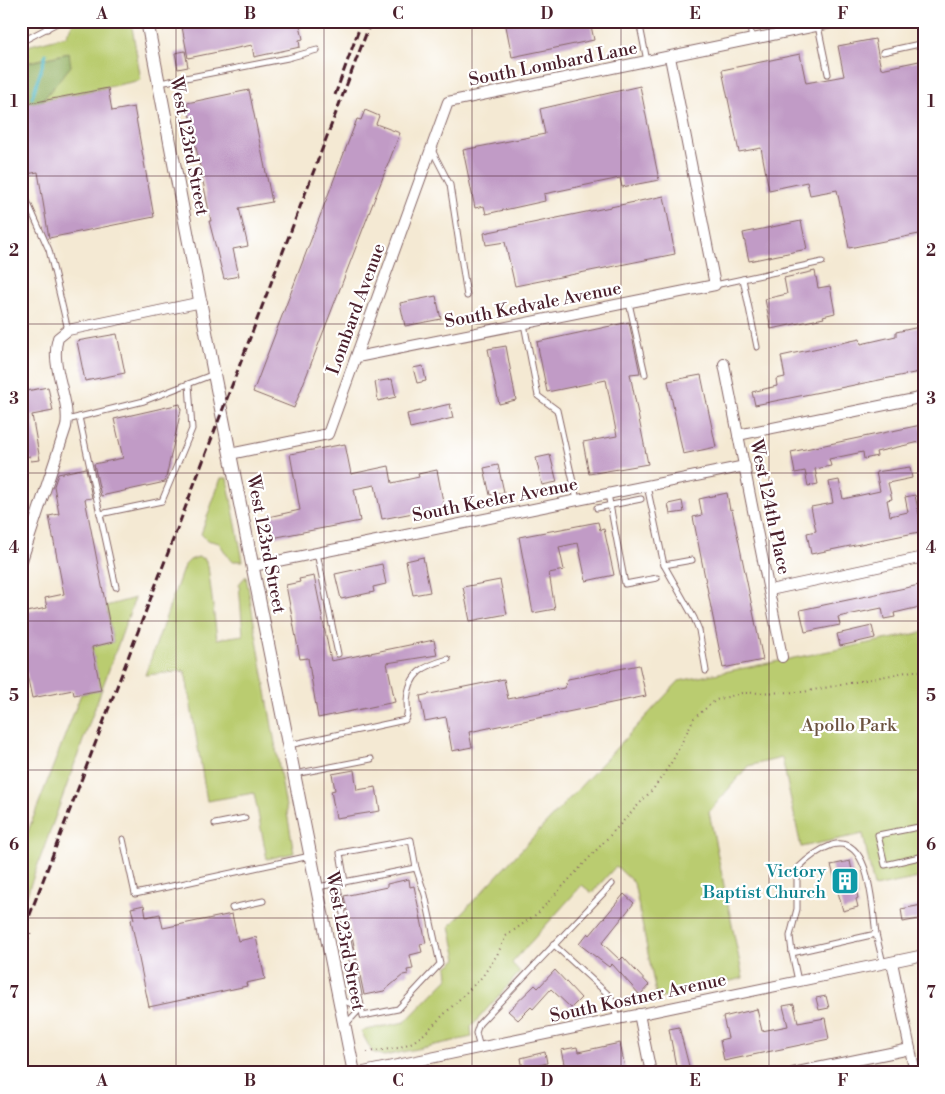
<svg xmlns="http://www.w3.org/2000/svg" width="945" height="1094" font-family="'Libre Bodoni',serif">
	<rect width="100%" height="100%" fill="#fff"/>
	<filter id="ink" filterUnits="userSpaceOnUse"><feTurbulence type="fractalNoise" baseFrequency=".02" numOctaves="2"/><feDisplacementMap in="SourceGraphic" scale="10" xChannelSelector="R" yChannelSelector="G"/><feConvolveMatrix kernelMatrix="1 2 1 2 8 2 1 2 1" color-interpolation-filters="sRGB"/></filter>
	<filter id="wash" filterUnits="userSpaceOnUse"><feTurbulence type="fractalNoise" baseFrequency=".0096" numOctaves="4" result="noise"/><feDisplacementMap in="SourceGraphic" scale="20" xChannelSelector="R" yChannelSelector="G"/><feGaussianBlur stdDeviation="1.12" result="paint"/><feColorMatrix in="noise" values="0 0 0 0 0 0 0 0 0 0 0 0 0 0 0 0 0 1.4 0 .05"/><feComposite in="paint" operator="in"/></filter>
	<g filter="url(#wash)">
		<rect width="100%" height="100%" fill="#f4e9d3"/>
		<!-- green -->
		<g fill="#bacc6f" stroke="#82764d">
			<polygon points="74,21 131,21 141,80 42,101 70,66 69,53 21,64 21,58 28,56 27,46 66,36"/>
			<polygon points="221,478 227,478 243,561 231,561 219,543 207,540 201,534"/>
			<polygon points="198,557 205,559 208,566 217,639 243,635 239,584 246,576 294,853 267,859 254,793 207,801 185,671 145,675 184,566 190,560"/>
			<polygon points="135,598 21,911 21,868 25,839 81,694 100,690 92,647 113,642 106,606"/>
			<polygon points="924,632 924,877 874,887 863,834 801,847 782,758 748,766 709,812 743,978 657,999 634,883 616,866 592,893 582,885 512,963 520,972 471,1027 472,1037 384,1056 372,1052 361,1031 405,1022 448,978 447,967 457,959 450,926 679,681"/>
		</g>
		<!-- forest -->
		<polygon fill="#93b062" stroke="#6e6846" points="69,53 71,66 42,101 21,105 21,64"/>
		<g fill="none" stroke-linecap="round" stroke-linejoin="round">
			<!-- stream -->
			<polyline stroke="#48b5c4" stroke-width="3" points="32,98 46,54"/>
		</g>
		<g id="blocks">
			<!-- building -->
			<g fill="#c19bc6">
				<polygon points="213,21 299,21 303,39 299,40 300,47 254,57 252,45 188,58 182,27"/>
				<polygon points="505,21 590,21 594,40 512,57"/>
				<polygon points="875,39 881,69 919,61 924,85 924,233 849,248 837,190 810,195 807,182 769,190 761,148 739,152 722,70 800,54 806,83 844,76 838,46"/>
				<polygon points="185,51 188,67 178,69 175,53"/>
				<polygon points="640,86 659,180 622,187 620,178 544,194 545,201 486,214 484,206 475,208 463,150 545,134 540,109"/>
				<polygon points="108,88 112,111 134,107 154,217 49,238 38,172 21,175 21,105"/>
				<polygon points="249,90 272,202 239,208 248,246 233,249 239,276 224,279 209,221 211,221 187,103"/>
				<polygon points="365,110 379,116 376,124 400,133 294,408 253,392 357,119 361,120"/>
				<polygon points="664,196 675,254 515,286 505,242 486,245 484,233"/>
				<polygon points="801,221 807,249 749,261 743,233"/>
				<polygon points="815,271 818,288 830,286 835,313 823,316 824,318 771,329 765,299 787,294 784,278"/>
				<polygon points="436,296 441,319 405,326 400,303"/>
				<polygon points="629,322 640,373 630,374 648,464 589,474 583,442 617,436 606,380 547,392 537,342"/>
				<polygon points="924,326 924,371 755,405 752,392 777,386 776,379 785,377 781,356 860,339 861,344 896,336 896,332"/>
				<polygon points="117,334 125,373 85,381 77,341"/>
				<polygon points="506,346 516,400 499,404 488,349"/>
				<polygon points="423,366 426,381 417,383 413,368"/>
				<polygon points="701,375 716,447 683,454 668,381"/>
				<polygon points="392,379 396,397 378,401 375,382"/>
				<polygon points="48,387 53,411 32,415 40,460 31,461 30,456 21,458 21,392"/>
				<polygon points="180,404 181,410 165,482 101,496 94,464 123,458 114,419"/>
				<polygon points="450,404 453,418 410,428 407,414"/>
				<polygon points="921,425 924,441 876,452 877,456 864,459 863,452 829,459 831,466 815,469 818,484 808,486 805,471 795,473 791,452"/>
				<polygon points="345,444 351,474 389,466 392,483 419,477 418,474 437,470 444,507 382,519 375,485 354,489 360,521 272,538 268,517 300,510 290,454"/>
				<polygon points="550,455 557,482 542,485 536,458"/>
				<polygon points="498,465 504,492 490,495 484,468"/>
				<polygon points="910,467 912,478 888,483 892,499 887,500 890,516 908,512 905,497 915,495 919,514 924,513 924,531 811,554 807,533 816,531 811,507 833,503 829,482 839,480 843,499 880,491 876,472"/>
				<polygon points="86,468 92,498 85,499 113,642 92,647 101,690 74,695 73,690 32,698 21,647 21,613 47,608 45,598 64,594 49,516 59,514 54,486 58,474"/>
				<polygon points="727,493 730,510 732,509 763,660 723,668 693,517 702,515 699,499"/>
				<polygon points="682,501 684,512 670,514 668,504"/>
				<polygon points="598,522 600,530 604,529 614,575 586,581 578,543 559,547 564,570 549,573 555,609 533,613 519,537"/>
				<polygon points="423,557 430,592 413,595 406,561"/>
				<polygon points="382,564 386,584 373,587 374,592 341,599 335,574"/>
				<polygon points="314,576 331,661 434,640 437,655 387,663 395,702 318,718 308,658 300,659 286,585 300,582 299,579"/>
				<polygon points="500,580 507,614 470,621 463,587"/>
				<polygon points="924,584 924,606 894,613 895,617 884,619 882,608 838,617 840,625 805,632 800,610"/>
				<polygon points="872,626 875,638 840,646 837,634"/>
				<polygon points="639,665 646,696 469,732 472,747 452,751 446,717 425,721 420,696 504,679 508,699 564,688 568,679"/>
				<polygon points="354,770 357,790 376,787 380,811 336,818 331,791 335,790 332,774"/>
				<polygon points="850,861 858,898 856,899 858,907 843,911 831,865"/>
				<polygon points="409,879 410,887 414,886 426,943 420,944 422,952 410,955 413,969 407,970 408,974 403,975 384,991 364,995 344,896 387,887 387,884"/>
				<polygon points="624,894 634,903 602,943 620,960 623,957 649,985 640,995 612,964 609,967 579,944 588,933 590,935"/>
				<polygon points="144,905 146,917 160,914 163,928 232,914 238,941 256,937 265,979 246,983 247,986 149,1007 131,920 134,919 131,908"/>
				<polygon points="922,905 924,918 903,922 901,909"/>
				<polygon points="555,970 581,998 571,1008 551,989 533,1009 531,1007 518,1020 508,1011 535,985 538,988"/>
				<polygon points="826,996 829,1008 819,1010 816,998"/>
				<polygon points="794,1004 798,1023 825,1018 829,1039 724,1061 720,1040 728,1038 723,1017 757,1009 762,1031 788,1026 783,1006"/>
				<polygon points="679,1027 690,1070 677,1072 669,1029"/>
				<polygon points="620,1043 626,1073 566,1073 561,1050 577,1047 578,1052"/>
				<polygon points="545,1052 547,1063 523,1070 521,1058"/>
			</g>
		</g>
	</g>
	<g filter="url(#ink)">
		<use href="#blocks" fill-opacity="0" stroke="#866666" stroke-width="1"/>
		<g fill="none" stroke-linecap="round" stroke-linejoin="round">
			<defs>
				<g id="service">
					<polyline points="45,21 47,29"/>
					<polyline points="639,21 647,61"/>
					<polyline points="749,21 752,39"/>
					<polyline points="818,26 828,74"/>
					<polyline points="21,42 61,21"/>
					<polyline points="883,52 924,43"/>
					<polyline points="160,83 288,58 317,50"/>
					<polyline points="432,150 450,185 467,296"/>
					<polyline points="21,188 49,250 68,330"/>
					<polyline points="743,279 757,347"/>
					<polyline points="715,285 822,262"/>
					<polyline points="629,303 645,374"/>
					<polyline points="524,324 538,396 557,410 577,500"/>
					<polyline points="79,417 100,514 162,501 192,429 189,384"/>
					<polyline points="67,420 144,401 214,374"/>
					<polyline points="647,486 664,565 694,618 699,630 706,671"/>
					<polyline points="608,494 625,584 657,578"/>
					<polyline points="597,508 641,499"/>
					<polyline points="100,514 116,587"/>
					<polyline points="317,553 338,654"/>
					<polyline points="664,565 692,560"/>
					<path d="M289,745l116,-25c4,-6 2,-12 2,-19 2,-29 17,-35 41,-42"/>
					<polyline points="295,774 371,759"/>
					<polyline points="215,824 245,818"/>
					<polyline points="924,826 878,835 885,865 924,856"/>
					<polyline points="123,839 135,894 310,856"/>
					<polyline points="345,882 340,853 411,840 416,868"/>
					<polyline points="318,887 416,868 425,895 440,964 398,1009 363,1016 337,883"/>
					<polyline points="232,908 263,901"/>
					<polyline points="553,944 611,997 617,1019"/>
					<path d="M792,953l-2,-17 7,-27v-40c11,-11 21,-19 35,-24 39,-11 40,64 44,89"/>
					<polyline points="798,981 792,953 876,934 883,963"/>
					<polyline points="342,1000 361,1008 345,1025"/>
					<polyline points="480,1048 476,1033 479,1024 612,884"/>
				</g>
				<g id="minor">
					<polyline points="357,357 715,285 670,57"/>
					<polyline points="724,364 782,657"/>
					<polyline points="738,435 924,397"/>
					<polyline points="230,454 328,434 448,102 840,21"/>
					<path d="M21,563l45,-136c5,-29 -17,-60 -8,-89l10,-8 134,-28"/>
					<polyline points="253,566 745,466"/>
					<polyline points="770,590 924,557"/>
					<polyline points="892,962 915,1073"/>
					<polyline points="639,1014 651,1073"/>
					<polyline points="359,1073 924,955"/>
					<polyline points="793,1073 910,1049"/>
				</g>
				<polyline id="tertiary" points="147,21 214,374 354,1073"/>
			</defs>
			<!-- service casing -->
			<use href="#service" stroke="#866666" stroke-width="7"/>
			<!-- minor casing -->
			<use href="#minor" stroke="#866666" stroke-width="12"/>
			<!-- tertiary casing -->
			<use href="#tertiary" stroke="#866666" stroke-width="14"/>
			<!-- path -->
			<polyline stroke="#866666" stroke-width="2" stroke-dasharray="1 4" stroke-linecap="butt" points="367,1052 398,1048 413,1042 424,1034 482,977 497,955 506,936 538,913 654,788 673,760 694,718 716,700 742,693 803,692 912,671 924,671"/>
			<!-- service -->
			<use href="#service" stroke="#fff" stroke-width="5"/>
			<!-- minor -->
			<use href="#minor" stroke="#fff" stroke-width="10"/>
			<!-- tertiary -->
			<use href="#tertiary" stroke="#fff" stroke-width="12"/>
			<!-- rail -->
			<g stroke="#4a1f2b" stroke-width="3" stroke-dasharray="8 4" stroke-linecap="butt">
				<polyline points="335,95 362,21"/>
				<polyline points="21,938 371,21"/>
				<polyline points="21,956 30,933"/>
			</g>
		</g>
	</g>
	<!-- grid -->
	<path fill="none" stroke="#4a1f2b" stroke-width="1" stroke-opacity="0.55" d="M176,21v1052M324,21v1052M472,21v1052M621,21v1052M769,21v1052M21,176h903M21,324h903M21,473h903M21,621h903M21,770h903M21,918h903"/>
	<!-- icons -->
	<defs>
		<symbol id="building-square" viewBox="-11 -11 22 22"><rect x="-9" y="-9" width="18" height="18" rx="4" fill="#0f9aa8" stroke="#fff"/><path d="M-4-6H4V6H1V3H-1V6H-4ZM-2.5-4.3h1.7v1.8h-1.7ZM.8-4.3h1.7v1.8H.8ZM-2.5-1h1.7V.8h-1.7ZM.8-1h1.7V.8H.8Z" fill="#fff"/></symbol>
	</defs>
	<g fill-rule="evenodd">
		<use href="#building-square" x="829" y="865" width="32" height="32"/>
	</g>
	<g text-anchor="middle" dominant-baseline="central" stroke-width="4.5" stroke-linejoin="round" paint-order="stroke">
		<!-- street labels -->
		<g font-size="18" fill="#4a1f2b" stroke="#fff">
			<text transform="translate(553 64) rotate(-11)">South Lombard Lane</text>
			<text transform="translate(189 146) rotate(79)">West 123rd Street</text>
			<text transform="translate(533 305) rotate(-11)">South Kedvale Avenue</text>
			<text transform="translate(356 309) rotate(-70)">Lombard Avenue</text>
			<text transform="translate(495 500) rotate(-11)">South Keeler Avenue</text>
			<text transform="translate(770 507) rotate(78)">West 124th Place</text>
			<text transform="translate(266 544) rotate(79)">West 123rd Street</text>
			<text transform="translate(345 941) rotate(79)">West 123rd Street</text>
			<text transform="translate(638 998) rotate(-12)">South Kostner Avenue</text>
		</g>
		<!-- park labels -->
		<g font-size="18" fill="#6c533f" stroke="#fff">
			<text x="849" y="725">Apollo Park</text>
		</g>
		<!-- culture labels -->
		<g font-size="18" fill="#0d838f" stroke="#fff" text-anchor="end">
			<text x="826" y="871">Victory<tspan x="826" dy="21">Baptist Church</tspan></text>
		</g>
	</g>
	<!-- margin -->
	<rect width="945" height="1094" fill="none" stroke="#fff" stroke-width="55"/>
	<rect x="28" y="28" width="890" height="1038" fill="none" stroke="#4a1f2b" stroke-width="2"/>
	<g font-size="16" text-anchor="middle" font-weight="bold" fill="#4a1f2b">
		<text x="102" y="19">A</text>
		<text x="250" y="19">B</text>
		<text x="398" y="19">C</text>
		<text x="547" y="19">D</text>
		<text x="695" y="19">E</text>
		<text x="843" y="19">F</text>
		<text x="14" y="107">1</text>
		<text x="931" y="107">1</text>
		<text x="14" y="256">2</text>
		<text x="931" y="256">2</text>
		<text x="14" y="404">3</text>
		<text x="931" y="404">3</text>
		<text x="14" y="553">4</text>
		<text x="931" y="553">4</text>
		<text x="14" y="701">5</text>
		<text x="931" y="701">5</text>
		<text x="14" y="850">6</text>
		<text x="931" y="850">6</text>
		<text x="14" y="998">7</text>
		<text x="931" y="998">7</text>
		<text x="102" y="1086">A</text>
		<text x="250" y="1086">B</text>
		<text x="398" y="1086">C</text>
		<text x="547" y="1086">D</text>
		<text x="695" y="1086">E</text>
		<text x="843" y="1086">F</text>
	</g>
</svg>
